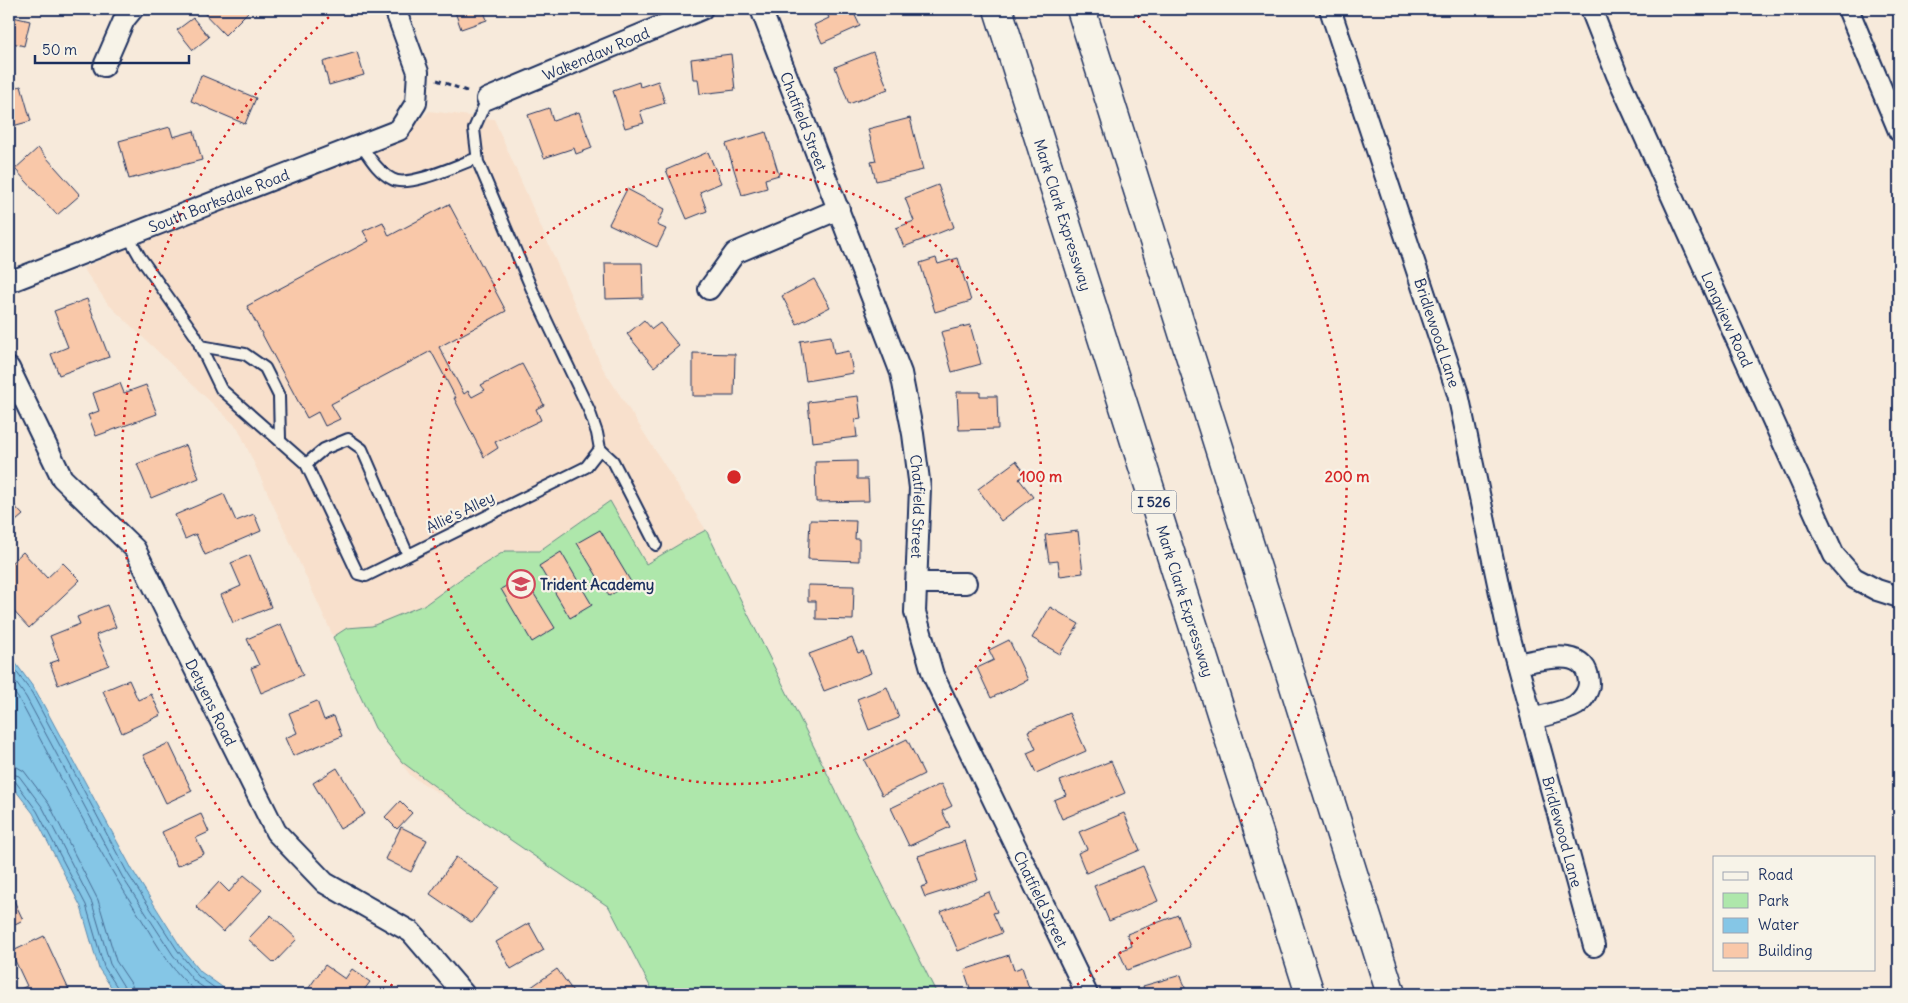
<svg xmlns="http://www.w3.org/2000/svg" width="1908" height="1003" font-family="Delius,sans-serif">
	<rect width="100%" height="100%" fill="#f7eadb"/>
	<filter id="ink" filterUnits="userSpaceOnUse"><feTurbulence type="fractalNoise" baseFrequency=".02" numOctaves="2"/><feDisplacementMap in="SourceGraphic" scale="10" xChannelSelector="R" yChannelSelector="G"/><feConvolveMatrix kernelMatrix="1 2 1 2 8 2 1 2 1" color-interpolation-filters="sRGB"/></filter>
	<g filter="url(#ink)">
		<!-- built -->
		<polygon fill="#f8e0cc" points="429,111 494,119 602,367 706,530 937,994 654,994 609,907 468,811 411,776 375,728 238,428 108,304 83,268 151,237 408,133"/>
		<!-- green -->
		<polygon fill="#aee7ab" stroke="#648b84" points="610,501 646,564 683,542 706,530 937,994 654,994 609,907 468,811 402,762 375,728 333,637 347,628 372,626 426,604 462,578 505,551 539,551"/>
		<!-- water -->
		<polygon fill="#85c6e6" stroke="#5b8ab0" points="9,654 36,691 133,871 182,949 201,972 232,994 116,994 99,969 81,907 33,813 9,782"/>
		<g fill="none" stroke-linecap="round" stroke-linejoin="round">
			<!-- shore -->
			<g stroke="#456b94" stroke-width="1">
				<polyline points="9,662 32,693 128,874 178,951 198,976 223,994"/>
				<polyline points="9,673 26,697 123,878 173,955 194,981 213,994"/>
				<path d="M9,685l11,16c39,73 77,149 122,219 16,26 32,56 58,74"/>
				<polyline points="9,765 17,767 24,771 49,804 98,900 116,961 132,985 133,994"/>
				<polyline points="9,773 19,776 43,808 92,903 110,964 124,987 126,994"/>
				<polyline points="9,779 15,781 37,811 86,905 104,967 119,990 120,994"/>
			</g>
		</g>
		<!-- building -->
		<g fill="#f9c8a9" stroke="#1b2f5e">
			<polygon points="200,9 249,9 250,10 225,35"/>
			<polygon points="454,9 483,9 487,20 461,29"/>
			<polygon points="825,9 852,9 860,26 822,43 814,25 829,18"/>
			<polygon points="9,16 30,21 24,46 9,42"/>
			<polygon points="193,18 209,37 193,50 177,30"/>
			<polygon points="357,52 364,75 329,85 323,62"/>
			<polygon points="873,52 888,89 849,104 835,67"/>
			<polygon points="731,54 735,90 700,94 698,79 693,79 691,59"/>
			<polygon points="201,75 256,98 245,124 191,101"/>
			<polygon points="658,81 665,103 640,111 644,123 625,128 613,91 639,82 640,87"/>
			<polygon points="21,86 31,121 9,127 9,89"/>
			<polygon points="549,108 553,121 579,112 592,148 576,154 574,148 544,158 528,115"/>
			<polygon points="910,118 923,170 876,181 871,162 876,161 868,129"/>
			<polygon points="170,127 173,137 194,131 202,160 129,179 119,141"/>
			<polygon points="766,132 779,175 765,179 767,188 742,195 726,144"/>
			<polygon points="38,148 80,195 57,215 15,169"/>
			<polygon points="708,152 721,183 700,192 707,211 687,219 666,170"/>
			<polygon points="938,185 954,227 904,247 896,228 914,221 905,198"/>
			<polygon points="627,189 665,209 657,225 666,229 657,247 609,224"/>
			<polygon points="449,204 506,311 439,347 464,394 468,391 472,397 485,390 481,385 522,364 544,405 536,409 541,420 495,442 498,448 484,457 454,398 456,398 431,351 331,404 340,419 325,426 318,412 307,418 247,306 369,241 363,231 383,222 389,236"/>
			<polygon points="936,258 938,264 958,258 971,301 935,312 920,263"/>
			<polygon points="605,263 642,263 643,298 606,299"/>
			<polygon points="814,279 830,307 797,324 782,296"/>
			<polygon points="87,299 109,357 59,375 51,354 68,347 54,311"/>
			<polygon points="644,320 652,329 660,323 679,346 654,367 627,334"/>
			<polygon points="970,325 981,364 952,372 941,332"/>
			<polygon points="831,336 834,354 849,351 853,373 806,381 800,341"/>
			<polygon points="693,353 735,354 734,396 693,396"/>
			<polygon points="120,383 124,393 146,385 157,414 96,436 88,415 99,411 93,393"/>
			<polygon points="957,392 980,392 980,396 997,396 998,429 959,430"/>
			<polygon points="858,396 861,419 855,420 857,437 812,442 808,402"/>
			<polygon points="186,445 199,478 151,498 137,464"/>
			<polygon points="857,461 857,479 868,479 869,501 816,502 815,462"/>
			<polygon points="1016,461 1026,474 1019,479 1033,497 1001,521 978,489"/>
			<polygon points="224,494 236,521 254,514 261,531 205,555 196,534 185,539 175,515"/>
			<polygon points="9,500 23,515 9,527"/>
			<polygon points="810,520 856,521 855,539 859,539 859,561 808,559"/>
			<polygon points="600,530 631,582 609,596 577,543"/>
			<polygon points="1078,531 1083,573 1060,576 1058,561 1049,562 1045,535"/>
			<polygon points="23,552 47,578 63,563 80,580 29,628 9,606 9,565"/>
			<polygon points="561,552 592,605 570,618 539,566"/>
			<polygon points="250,555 271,607 233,623 221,595 241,586 231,563"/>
			<polygon points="523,576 555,628 532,642 501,589"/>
			<polygon points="808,585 854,586 853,620 816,619 816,601 808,601"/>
			<polygon points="107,605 116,627 96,635 109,665 58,685 50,663 59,660 50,636 80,624 77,617"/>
			<polygon points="1050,607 1079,624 1060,654 1032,638"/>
			<polygon points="281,624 303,675 261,693 251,668 259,665 247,639"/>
			<polygon points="852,638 858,653 863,651 871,673 824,691 809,654"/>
			<polygon points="1009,640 1028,680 991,698 977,668 994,660 989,650"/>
			<polygon points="129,680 138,700 151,694 161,715 122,733 103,691"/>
			<polygon points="887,687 899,718 869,730 857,699"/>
			<polygon points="317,701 324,720 334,716 342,736 293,756 285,738 297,733 289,713"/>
			<polygon points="1069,713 1086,751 1036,773 1027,753 1036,749 1028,731"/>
			<polygon points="907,739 924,774 882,795 864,760"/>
			<polygon points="169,743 192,791 166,803 143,755"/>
			<polygon points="1111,761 1125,793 1062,819 1054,800 1066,795 1060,781"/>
			<polygon points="337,768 365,814 340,829 313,783"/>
			<polygon points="941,784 952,806 942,811 950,827 909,846 891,808"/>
			<polygon points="400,801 412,813 397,829 385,817"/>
			<polygon points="1124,813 1140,850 1086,873 1078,853 1087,849 1079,832"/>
			<polygon points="201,814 209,832 196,838 204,854 177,866 162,832"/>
			<polygon points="401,827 427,840 411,872 385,859"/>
			<polygon points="965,841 978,880 925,897 921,887 928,885 918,856"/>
			<polygon points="456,857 499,887 472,923 430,894"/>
			<polygon points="1143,866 1158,901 1109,921 1094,886"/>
			<polygon points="244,875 262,890 223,932 196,907 219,882 229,892"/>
			<polygon points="9,890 23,920 9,927"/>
			<polygon points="989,892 997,912 993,913 1002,933 958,951 941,912"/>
			<polygon points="271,915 297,939 274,963 248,939"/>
			<polygon points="1178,915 1190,947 1127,970 1119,951 1132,946 1127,934"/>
			<polygon points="529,923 544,950 511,969 496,942"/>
			<polygon points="44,936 69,990 59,994 9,994 27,986 11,952"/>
			<polygon points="1009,955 1014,970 1022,967 1030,991 1021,994 972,994 964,970"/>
			<polygon points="325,965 345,979 352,969 370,982 361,994 309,994 306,992"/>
			<polygon points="557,969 575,994 531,994 527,990"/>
			<polygon points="1181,975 1187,994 1145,994 1143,986"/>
		</g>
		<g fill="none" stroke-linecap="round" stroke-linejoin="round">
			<defs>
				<g id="service">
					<path d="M361,145c9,13 17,27 31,34 16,10 68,-15 85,-21"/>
					<polyline points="128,236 140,257 195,335 221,389 306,464 358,574 366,576 586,467 600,449 597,433 589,410 533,292 478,162 474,129 487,99"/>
					<polyline points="200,346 245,354 265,368 279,396 280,439"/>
					<polyline points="600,449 613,461 656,545"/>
					<polyline points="306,464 324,449 348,439 362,449 408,555"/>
				</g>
				<g id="minor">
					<path id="s1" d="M761,9l140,364 12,61 7,54 -5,124 18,63 154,319"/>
					<path id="s2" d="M1330,9l128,385 50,237 86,315"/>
					<path id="s3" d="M1591,9l26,66 217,480 20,23 23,12 22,7"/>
					<polyline points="1848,9 1899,131"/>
					<polyline points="104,66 124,20 133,9"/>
					<path id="s4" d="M487,99l215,-90"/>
					<path id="s5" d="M9,282l390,-152 17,-27 2,-31 -23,-63"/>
					<polyline points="709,289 735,253 839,209"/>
					<path id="s6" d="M9,368l53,110 73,71 141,283 49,51 86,49 53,62"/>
					<polyline points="916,583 966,583"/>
					<path d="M1517,664c24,-4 70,-20 72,19 0,8 -6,17 -13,22 -11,7 -32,10 -44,14"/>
				</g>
				<g id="motorway">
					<path id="s7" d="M998,9l312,985"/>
					<polyline points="1081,9 1391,994"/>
				</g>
			</defs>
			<!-- service casing -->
			<use href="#service" stroke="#1b2f5e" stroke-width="14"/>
			<!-- minor casing -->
			<use href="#minor" stroke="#1b2f5e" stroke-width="24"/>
			<!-- motorway casing -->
			<use href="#motorway" stroke="#1b2f5e" stroke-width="31"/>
			<!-- path -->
			<polyline stroke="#1b2f5e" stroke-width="3" stroke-dasharray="5 4" stroke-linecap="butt" points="437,80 469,92"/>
			<!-- service -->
			<use href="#service" stroke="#f7f3e8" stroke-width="10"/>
			<!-- minor -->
			<use href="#minor" stroke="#f7f3e8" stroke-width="20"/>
			<!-- motorway -->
			<use href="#motorway" stroke="#f7f3e8" stroke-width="28"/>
		</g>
	</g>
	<!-- distance rings -->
	<g fill="none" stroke="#d62828" stroke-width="2.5" stroke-dasharray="2.5 5">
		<circle cx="734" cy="477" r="307"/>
		<path d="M405 994A613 613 0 0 1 336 11M1132 11A613 613 0 0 1 1063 994"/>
	</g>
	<!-- icons -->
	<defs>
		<symbol id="school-ring" viewBox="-11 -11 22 22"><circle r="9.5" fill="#f7f3e8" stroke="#d1495b" stroke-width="1.5"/><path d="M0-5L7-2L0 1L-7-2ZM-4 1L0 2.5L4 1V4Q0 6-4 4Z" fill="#d1495b"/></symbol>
	</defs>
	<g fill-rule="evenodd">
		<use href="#school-ring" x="505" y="568" width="32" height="32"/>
	</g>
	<g text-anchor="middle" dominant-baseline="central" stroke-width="4.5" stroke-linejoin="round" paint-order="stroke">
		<!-- shield labels -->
		<rect fill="#f7f3e8" stroke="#5d6a87" stroke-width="1" x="1131.5" y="490.5" width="45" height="23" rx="4"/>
		<g font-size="14" font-weight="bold" fill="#1b2f5e">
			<text x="1154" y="502">I 526</text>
		</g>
		<!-- street labels -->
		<g font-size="15" fill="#1b2f5e" stroke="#f7f3e8">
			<text stroke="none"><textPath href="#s4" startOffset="118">Wakendaw Road</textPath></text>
			<text stroke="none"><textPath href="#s1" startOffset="120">Chatfield Street</textPath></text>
			<text stroke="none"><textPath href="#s5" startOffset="225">South Barksdale Road</textPath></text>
			<text stroke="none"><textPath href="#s7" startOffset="216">Mark Clark Expressway</textPath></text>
			<text stroke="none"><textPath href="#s3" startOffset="339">Longview Road</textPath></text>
			<text stroke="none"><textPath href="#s2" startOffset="341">Bridlewood Lane</textPath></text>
			<text stroke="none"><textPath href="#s1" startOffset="525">Chatfield Street</textPath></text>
			<text transform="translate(460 512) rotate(-26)">Allie's Alley</text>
			<text stroke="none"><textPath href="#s7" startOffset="621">Mark Clark Expressway</textPath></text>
			<text stroke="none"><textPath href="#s6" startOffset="395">Detyens Road</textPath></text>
			<text stroke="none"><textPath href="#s2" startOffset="856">Bridlewood Lane</textPath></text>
			<text stroke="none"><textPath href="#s1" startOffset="945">Chatfield Street</textPath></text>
		</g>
		<!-- poi labels -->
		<g font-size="15" font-weight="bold" fill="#1b2f5e" stroke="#f7f3e8" text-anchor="start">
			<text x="540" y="584">Trident Academy</text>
		</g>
	</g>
	<circle cx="734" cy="477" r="8" fill="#d62828" stroke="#f7f3e8" stroke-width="2.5"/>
	<g font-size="15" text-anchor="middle" font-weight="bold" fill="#d62828" stroke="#f7f3e8" stroke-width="4.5" stroke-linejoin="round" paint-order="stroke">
		<text x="1041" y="482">100 m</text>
		<text x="1347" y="482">200 m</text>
	</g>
	<!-- margin -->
	<rect width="1908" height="1003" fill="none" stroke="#f7f3e8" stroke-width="30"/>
	<rect x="15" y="15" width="1878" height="973" fill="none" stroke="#1b2f5e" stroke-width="2" filter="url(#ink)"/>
	<!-- legend -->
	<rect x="1713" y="856" width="162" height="115" fill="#f7f3e8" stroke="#9fa5b1"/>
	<rect x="1723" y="872" width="25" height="8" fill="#f7f3e8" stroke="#9fa5b1"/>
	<text x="1758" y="880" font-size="15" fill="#1b2f5e">Road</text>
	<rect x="1723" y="893" width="25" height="15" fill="#aee7ab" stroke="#9fa5b1"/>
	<text x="1758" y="906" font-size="15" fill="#1b2f5e">Park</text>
	<rect x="1723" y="918" width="25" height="15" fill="#85c6e6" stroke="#9fa5b1"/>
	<text x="1758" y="930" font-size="15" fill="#1b2f5e">Water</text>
	<rect x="1723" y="943" width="25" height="15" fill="#f9c8a9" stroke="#9fa5b1"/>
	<text x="1758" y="956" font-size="15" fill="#1b2f5e">Building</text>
	<!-- scale -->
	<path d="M35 55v8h154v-8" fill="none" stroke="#1b2f5e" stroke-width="2.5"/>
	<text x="42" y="55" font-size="15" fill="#1b2f5e" stroke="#f7f3e8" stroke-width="4" paint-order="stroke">50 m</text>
</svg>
